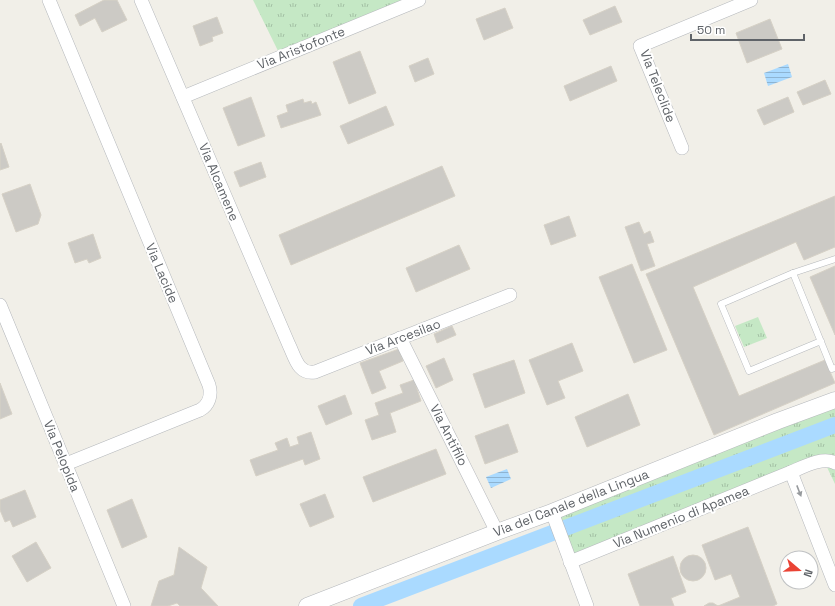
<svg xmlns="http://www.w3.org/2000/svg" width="835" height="606" font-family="'Space Grotesk',sans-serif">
	<defs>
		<pattern id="grass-tufts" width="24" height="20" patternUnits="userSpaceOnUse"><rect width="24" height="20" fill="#c5e8c5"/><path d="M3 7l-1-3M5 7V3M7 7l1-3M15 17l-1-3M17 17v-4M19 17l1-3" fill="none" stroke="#a3c0a4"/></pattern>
		<pattern id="water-rules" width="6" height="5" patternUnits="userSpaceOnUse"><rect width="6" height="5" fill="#aadaff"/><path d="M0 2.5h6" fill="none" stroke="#8eb4d2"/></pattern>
	</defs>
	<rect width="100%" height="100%" fill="#f1efe8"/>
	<!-- grass -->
	<g fill="url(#grass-tufts)">
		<polygon points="253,0 419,0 281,57"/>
		<polygon points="758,317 767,338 744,347 735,326"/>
		<polygon points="835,403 835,484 824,461 570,562 552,512"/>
	</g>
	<!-- water -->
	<g fill="url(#water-rules)">
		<polygon points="788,64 792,77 768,86 764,73"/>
		<polygon points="507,469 511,479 491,488 486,477"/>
	</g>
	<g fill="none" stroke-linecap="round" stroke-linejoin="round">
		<!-- canal -->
		<polyline stroke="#aadaff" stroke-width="16" points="361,606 835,425"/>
	</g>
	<!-- building -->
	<g fill="#cccac5" stroke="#d6d1c6">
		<polygon points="104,0 117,0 127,20 102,32 95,18 80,26 75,15"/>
		<polygon points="615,6 622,22 590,35 583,20"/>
		<polygon points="505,8 513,28 484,40 476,19"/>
		<polygon points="217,17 223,33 212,37 213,41 200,46 193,26"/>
		<polygon points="770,19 782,49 747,63 736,33"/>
		<polygon points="360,51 376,93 349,104 333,62"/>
		<polygon points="428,58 434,74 415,82 409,66"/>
		<polygon points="611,66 617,81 570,101 564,86"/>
		<polygon points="825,80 831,94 803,105 797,92"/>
		<polygon points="251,97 265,136 238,146 223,108"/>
		<polygon points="788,97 794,112 764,125 757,110"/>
		<polygon points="303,99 304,103 311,101 312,104 316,102 321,115 281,128 277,116 288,112 286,105"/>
		<polygon points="386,106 394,125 348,144 340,126"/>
		<polygon points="1,143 9,167 0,170 0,144"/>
		<polygon points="261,162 266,177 240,187 234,172"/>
		<polygon points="442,166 455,196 291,265 279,235"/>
		<polygon points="30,184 41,215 38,224 16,232 2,194"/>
		<polygon points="835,196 835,247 804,260 796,242 693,287 739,396 825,360 835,383 714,435 646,274"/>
		<polygon points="569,216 576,236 551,245 544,225"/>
		<polygon points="639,222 644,234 650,231 654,242 647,244 655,266 641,271 625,227"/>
		<polygon points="93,234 101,258 89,263 87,259 75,263 68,243"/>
		<polygon points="459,245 470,269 416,292 406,268"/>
		<polygon points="632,264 667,350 634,363 599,277"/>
		<polygon points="835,266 835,335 810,277"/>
		<polygon points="452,326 456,335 437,343 434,334"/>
		<polygon points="572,343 583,371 558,381 565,398 547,405 529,360"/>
		<polygon points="399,349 403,361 379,371 386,388 372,394 360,363"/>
		<polygon points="444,358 453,380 436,388 426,366"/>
		<polygon points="514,360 525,393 485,408 473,374"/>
		<polygon points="414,380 421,401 390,413 396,432 372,440 365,420 379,415 375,403 403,393 400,385"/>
		<polygon points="0,383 12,414 0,419"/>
		<polygon points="628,394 640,425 587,447 575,417"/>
		<polygon points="345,395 352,414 326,425 318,406"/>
		<polygon points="508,424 518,452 485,464 475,436"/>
		<polygon points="311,432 320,459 305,465 303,459 256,476 250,460 278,450 275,443 287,438 290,447 299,444 297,437"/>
		<polygon points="436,449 446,474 373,502 363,477"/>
		<polygon points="25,490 36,517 13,527 10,520 5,522 0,510 0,500"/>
		<polygon points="325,494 334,517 310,527 300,504"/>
		<polygon points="132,499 147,537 122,548 107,510"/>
		<polygon points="748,527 777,604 773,606 704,606 709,603 713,603 718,606 740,597 731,574 715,580 702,545"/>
		<polygon points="36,542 51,568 27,582 12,556"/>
		<polygon points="179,547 207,567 201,588 218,606 180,606 177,603 168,606 151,606 159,581 174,575"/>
		<circle cx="693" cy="568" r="13"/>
		<polygon points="673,556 686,592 671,598 674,606 640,606 628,574"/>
	</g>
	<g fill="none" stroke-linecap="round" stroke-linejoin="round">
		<defs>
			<g id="service">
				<polyline points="793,273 835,259"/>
				<polyline points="821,341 749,371 721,304 793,273 832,369 835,368"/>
			</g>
			<g id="minor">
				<path d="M49,0l160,385c3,10 0,20 -9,25l-134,54"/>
				<path d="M141,0l148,345c6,12 9,30 26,27l195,-77"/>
				<polyline points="183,97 419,0"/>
				<polyline points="682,148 640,46 751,0"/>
				<polyline points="0,305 124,606"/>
				<polyline points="400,338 497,532"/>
				<path d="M835,463c-12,-7 -32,4 -44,9l44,113"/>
				<polyline points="552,512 587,606"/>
				<polyline points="570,562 791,472"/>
			</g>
			<polyline id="tertiary" points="307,606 497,532 552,512 778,421 835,400"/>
		</defs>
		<!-- service casing -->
		<use href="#service" stroke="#b5b8bc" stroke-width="7"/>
		<!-- minor casing -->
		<use href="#minor" stroke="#b5b8bc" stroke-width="14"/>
		<!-- tertiary casing -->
		<use href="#tertiary" stroke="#b5b8bc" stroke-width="17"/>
		<!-- service -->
		<use href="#service" stroke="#fff" stroke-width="6"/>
		<!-- minor -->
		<use href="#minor" stroke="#fff" stroke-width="13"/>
		<!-- tertiary -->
		<use href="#tertiary" stroke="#fff" stroke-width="16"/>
	</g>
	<!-- one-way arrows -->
	<defs><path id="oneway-solid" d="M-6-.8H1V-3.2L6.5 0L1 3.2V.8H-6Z"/></defs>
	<use fill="#979a9d" href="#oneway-solid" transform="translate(799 491) rotate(69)"/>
	<g text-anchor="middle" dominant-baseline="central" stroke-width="4" stroke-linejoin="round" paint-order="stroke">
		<!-- street labels -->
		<g font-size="13" fill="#5f6368" stroke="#fff">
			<text transform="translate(301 48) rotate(-22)">Via Aristofonte</text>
			<text transform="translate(658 86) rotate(69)">Via Teleclide</text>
			<text transform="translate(219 182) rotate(67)">Via Alcamene</text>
			<text transform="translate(162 273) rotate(67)">Via Lacide</text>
			<text transform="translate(403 337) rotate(-21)">Via Arcesilao</text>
			<text transform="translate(449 435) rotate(63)">Via Antifilo</text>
			<text transform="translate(62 456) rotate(68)">Via Pelopida</text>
			<text transform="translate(571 503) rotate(-21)">Via del Canale della Lingua</text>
			<text transform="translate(681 517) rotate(-22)">Via Numenio di Apamea</text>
		</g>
	</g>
	<!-- north arrow -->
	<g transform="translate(799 570) rotate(109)"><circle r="19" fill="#ffffff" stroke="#bfc1c3"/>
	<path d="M0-3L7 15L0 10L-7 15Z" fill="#ea4335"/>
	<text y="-6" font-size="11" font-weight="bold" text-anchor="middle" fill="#5f6368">N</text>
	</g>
	<!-- scale -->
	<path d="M691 34v6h113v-6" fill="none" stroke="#5f6368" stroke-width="2"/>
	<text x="697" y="34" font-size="12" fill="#5f6368" stroke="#ffffff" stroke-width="3" paint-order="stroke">50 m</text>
</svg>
